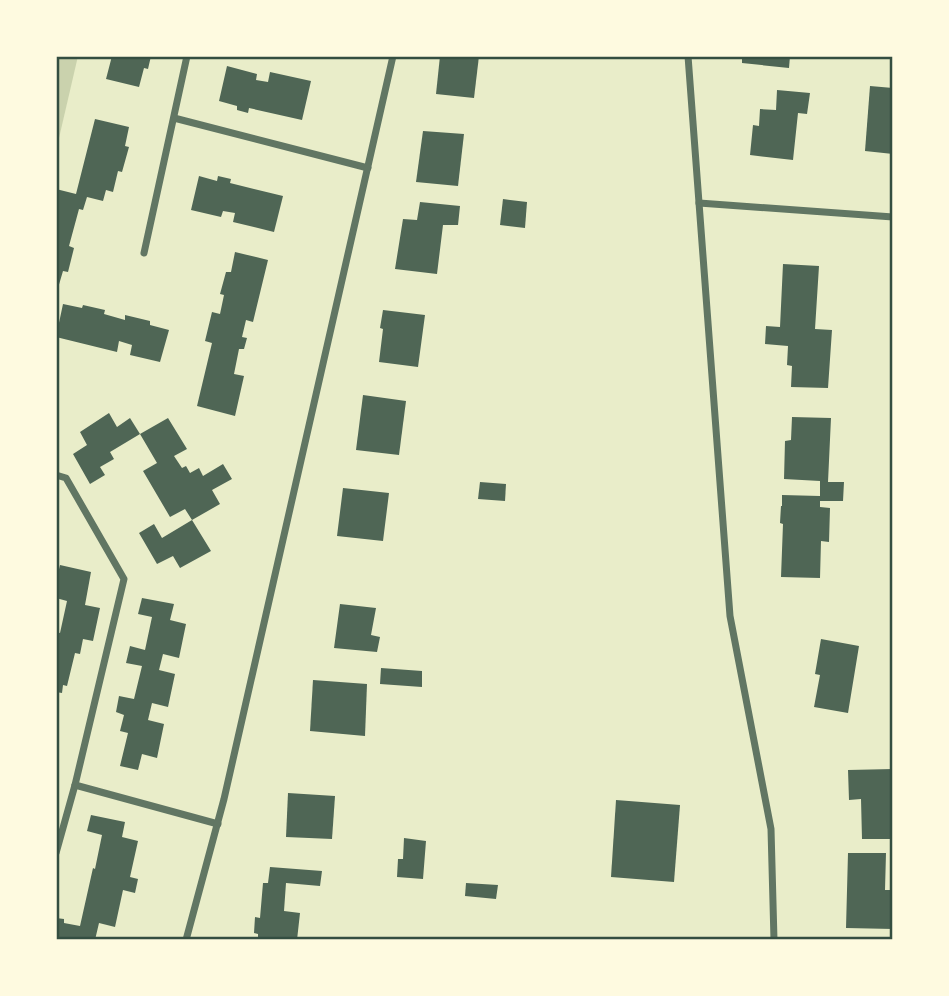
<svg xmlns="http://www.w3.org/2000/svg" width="949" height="996" font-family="Lato,sans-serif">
	<rect width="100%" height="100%" fill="#e9edc9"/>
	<!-- green -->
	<polygon fill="#cad2ad" points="56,56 78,56 56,151"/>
	<!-- building -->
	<g fill="#4f6655">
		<polygon points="112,56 151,56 148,69 144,68 139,87 106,79"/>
		<polygon points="440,56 479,56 474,98 436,94"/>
		<polygon points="742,56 790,56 789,68 742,63"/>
		<polygon points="227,66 257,74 256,80 268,82 270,72 311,81 302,120 249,108 248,113 237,110 237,106 219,101"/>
		<polygon points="870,86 893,88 893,154 865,151"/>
		<polygon points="777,90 810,93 807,114 798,113 793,160 750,155 753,125 759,126 760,109 776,110"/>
		<polygon points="95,119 129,127 125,146 129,147 122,172 118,171 113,192 106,190 103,201 87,197 83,210 79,209 69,246 74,248 68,272 63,271 58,288 56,288 56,189 76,194"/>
		<polygon points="423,131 464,134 458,186 416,182"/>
		<polygon points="199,176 217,181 218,176 231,179 230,183 283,196 274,232 233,222 235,213 223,211 221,217 191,210"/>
		<polygon points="503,199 527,202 525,228 500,225"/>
		<polygon points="420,202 460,206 458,225 443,225 437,274 395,269 403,219 417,220"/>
		<polygon points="235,252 268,260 253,322 246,320 242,337 247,338 244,349 239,349 234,374 244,376 235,416 197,406 212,343 205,341 212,312 220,314 224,295 220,294 226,272 231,272"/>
		<polygon points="783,264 819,266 815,329 832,330 828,388 791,387 792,366 787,365 788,346 765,344 766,326 780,327"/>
		<polygon points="63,304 82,308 83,305 105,310 104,314 125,320 125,315 150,321 150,325 169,330 160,362 130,355 132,345 119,341 117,352 56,337"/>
		<polygon points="383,310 425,315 418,367 379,362 383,329 380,328"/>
		<polygon points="363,395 406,401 399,455 356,450"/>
		<polygon points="109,413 117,427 130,418 140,434 110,452 114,459 100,467 105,475 90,484 73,454 87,445 80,432"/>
		<polygon points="792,417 831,418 828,482 844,482 843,501 820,501 820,507 830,508 829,542 821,541 820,578 781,577 783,524 780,523 781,506 782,506 782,495 820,496 820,481 784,479 785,441 791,440"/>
		<polygon points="168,418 187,449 174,456 182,468 186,466 190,473 199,468 203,476 223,464 232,479 212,490 220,504 192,520 185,509 170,517 143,471 157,463 140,434"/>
		<polygon points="480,482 506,484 505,501 478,499"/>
		<polygon points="343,488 389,493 383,541 337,536"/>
		<polygon points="192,520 211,551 180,568 173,556 157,564 139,533 154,524 162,538"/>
		<polygon points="60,565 91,572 85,605 100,608 93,641 83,639 80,654 75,653 67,686 63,685 62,693 56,692 56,632 60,633 67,601 56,598 56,582"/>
		<polygon points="142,598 174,604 170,620 186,624 179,658 163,654 159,670 175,674 168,707 152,703 148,720 164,724 157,758 142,754 138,770 120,766 128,733 120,731 124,715 116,712 119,696 134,699 142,666 126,663 130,646 145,650 152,617 138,614"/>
		<polygon points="340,604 376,608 371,635 380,637 377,652 334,648"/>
		<polygon points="821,639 859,646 848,713 814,707 820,675 815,674"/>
		<polygon points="381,668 422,671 422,687 380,684"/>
		<polygon points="313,680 367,684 365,736 310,731"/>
		<polygon points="893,769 893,839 862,839 861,799 849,800 848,770"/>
		<polygon points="288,793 335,796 332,839 286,837"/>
		<polygon points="616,800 680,805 674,882 611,877"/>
		<polygon points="91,815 125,822 122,837 138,841 130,877 138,879 135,893 123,890 115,927 99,923 95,940 56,940 56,918 64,919 64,923 80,926 93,868 95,869 102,835 87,831"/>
		<polygon points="404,838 426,841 423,879 397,877 398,859 403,859"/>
		<polygon points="848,853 886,853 885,890 893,890 893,929 846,928"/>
		<polygon points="270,867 322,871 320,886 286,883 284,911 300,913 297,940 258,940 258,934 254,933 255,917 260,918 263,883 268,883"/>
		<polygon points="466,883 498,885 496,899 465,896"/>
	</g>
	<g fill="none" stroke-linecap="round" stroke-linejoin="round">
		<!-- minor -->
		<g stroke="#617663" stroke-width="7">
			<polyline points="688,56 730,616 771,829 774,940"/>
			<polyline points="174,118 368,168"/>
			<polyline points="699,203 893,217"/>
			<polyline points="144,253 187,56"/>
			<polyline points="56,475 66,478 124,579 75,785 56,853"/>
			<polyline points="75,785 218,824"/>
			<polyline points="186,940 224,799 393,56"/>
		</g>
	</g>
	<!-- border -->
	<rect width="949" height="996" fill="none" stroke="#fefae0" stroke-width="116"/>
	<rect x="58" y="58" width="833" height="880" fill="none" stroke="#344e41" stroke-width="2.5"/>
</svg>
